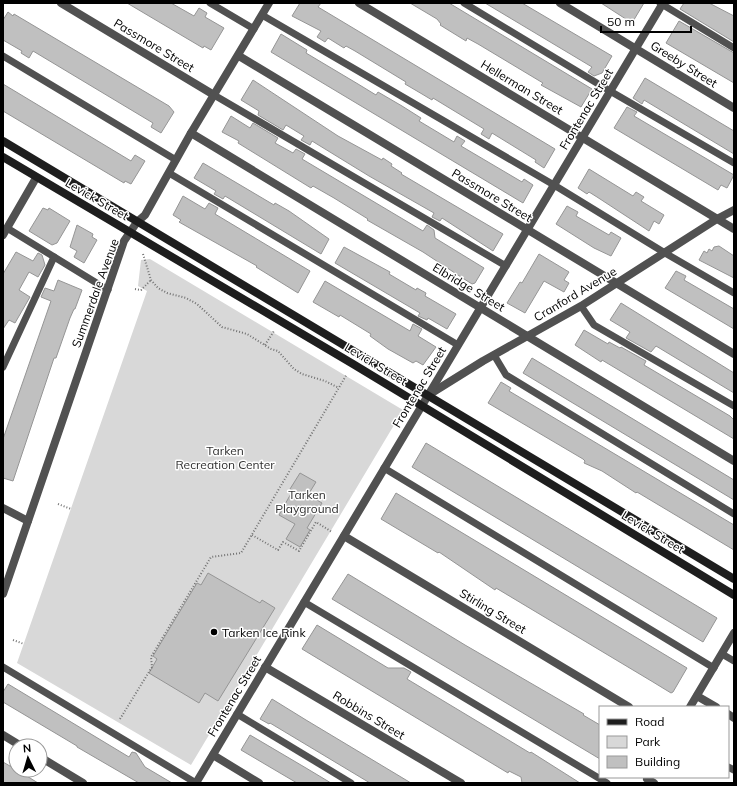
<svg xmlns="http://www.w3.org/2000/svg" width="737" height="786" font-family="Mulish,sans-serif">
	<rect width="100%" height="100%" fill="#fff"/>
	<!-- green -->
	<polygon fill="#d8d8d8" points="150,259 403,410 191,765 17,663 147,291 138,286 141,260"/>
	<!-- building -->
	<g fill="#c0c0c0" stroke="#959595">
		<polygon points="127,3 171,3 194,16 199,8 207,13 205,17 224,28 211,50 204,46 203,48"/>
		<polygon points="300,3 321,3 318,7 555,149 544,168 535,162 536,160 492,133 489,139 481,134 484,129 433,98 432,100 422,94 405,84 406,82 355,51 346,46 344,48 328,38 325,42 317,37 321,31 292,16"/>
		<polygon points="410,3 449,3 592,89 581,107 541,85 543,83 478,44 467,38 466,41 440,25 441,24 437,19"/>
		<polygon points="485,3 522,3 612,56 602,73 594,76 588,72 592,67"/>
		<polygon points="601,3 644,3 632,23"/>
		<polygon points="684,3 709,3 734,16 734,42 680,9"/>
		<polygon points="8,12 13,16 14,14 169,106 174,112 161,133 151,127 153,123 33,51 29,58 21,53 22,51 3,40 3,20"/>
		<polygon points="679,21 734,53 734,83 666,43"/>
		<polygon points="281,34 307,50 306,53 358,84 376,95 378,92 402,106 421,118 419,121 454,142 457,136 465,141 461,146 522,182 524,179 533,185 523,203 271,52"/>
		<polygon points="645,78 734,131 734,154 644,100 642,104 633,98"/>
		<polygon points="253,80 338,136 382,160 383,158 392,164 391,166 402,173 401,174 503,234 493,251 442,218 440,221 432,217 434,213 369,176 312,141 310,145 301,140 304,136 286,125 283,130 258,115 259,111 241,100"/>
		<polygon points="3,84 131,161 135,155 145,161 131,184 125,181 124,183 3,111"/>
		<polygon points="627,107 637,112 634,116 734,175 727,188 721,185 718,190 614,128"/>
		<polygon points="231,116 250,128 253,123 278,138 275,143 293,153 296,149 305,154 302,159 423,231 427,225 434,230 435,238 484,268 475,283 472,284 461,277 423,252 367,220 368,219 334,198 313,186 311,188 238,143 239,141 222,132"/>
		<polygon points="203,163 274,205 275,203 289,211 329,239 321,254 225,196 223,199 214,194 216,191 194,178"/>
		<polygon points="589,169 633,196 636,192 644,197 641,201 664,215 659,224 654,221 649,231 597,197 589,192 587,194 578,188"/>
		<polygon points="183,196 205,209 209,203 218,208 215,214 310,271 298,293 256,267 257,266 179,222 181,220 173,215"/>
		<polygon points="567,206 578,212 576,216 609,235 611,232 621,238 611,256 594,248 556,224"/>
		<polygon points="43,208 48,210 49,208 70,221 57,243 52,245 29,231"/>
		<polygon points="77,225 93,234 92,237 97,240 84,263 74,257 77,251 70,247"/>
		<polygon points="719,246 734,256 734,278 699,260 704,251 707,253 709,249 712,251 714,247"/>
		<polygon points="344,247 390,272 389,274 416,290 417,288 426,293 425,296 456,314 447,329 428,318 427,320 418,316 420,313 335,263"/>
		<polygon points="16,252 33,261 38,253 42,255 45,265 38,277 29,272 19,290 30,297 15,323 9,320 3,329 3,274"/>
		<polygon points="539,254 569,272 564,280 569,283 564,292 544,281 525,313 507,303 520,282 522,283"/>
		<polygon points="676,271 686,276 684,280 734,309 734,329 665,288"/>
		<polygon points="58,280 82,290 75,309 74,309 70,318 56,358 54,358 13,481 3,478 3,439 51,301 41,297 45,288 54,291"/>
		<polygon points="325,281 410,331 413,324 422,329 418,336 436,347 423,365 416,361 413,363 388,349 370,336 371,334 340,315 339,317 313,302"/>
		<polygon points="621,303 734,373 734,393 656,346 651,352 626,338 630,332 610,320"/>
		<polygon points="584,330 608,344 609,342 620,348 621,347 646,361 644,365 730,416 734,420 734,439 602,360 601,362 575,345"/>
		<polygon points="532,358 734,480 734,500 523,373"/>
		<polygon points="501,382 511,388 509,391 734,525 734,550 637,492 636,493 602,471 584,463 585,461 583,459 488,403"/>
		<polygon points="426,443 717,618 703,642 412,467"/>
		<polygon points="300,473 316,482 308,495 322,503 307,528 310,530 300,547 286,539 295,524 279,515 293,490 290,489"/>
		<polygon points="396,493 687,668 673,692 671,693 653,682 496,588 495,590 439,552 438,553 381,519"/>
		<polygon points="208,573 260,603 262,600 275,608 218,701 205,693 199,703 149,673 157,659 153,656 197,583 201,585"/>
		<polygon points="348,574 465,645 584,714 583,715 600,725 600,759 332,599"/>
		<polygon points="317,625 388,668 404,668 411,672 407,679 530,753 531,752 580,783 522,783 521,777 509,771 508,773 302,649"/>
		<polygon points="8,684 129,757 132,752 136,753 145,767 172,783 139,783 77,747 77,746 3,702 3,692"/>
		<polygon points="272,699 306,720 411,783 370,783 270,723 269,724 260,719"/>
		<polygon points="250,735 306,768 331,783 297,783 280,773 241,750"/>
		<polygon points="3,762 22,773 38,783 3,783"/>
	</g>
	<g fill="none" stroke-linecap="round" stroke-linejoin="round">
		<!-- path -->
		<g stroke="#737373" stroke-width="2" stroke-dasharray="1 2" stroke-linecap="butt">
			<polyline points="143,254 151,280 158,288 167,293 186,298 197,304 222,327 247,334 271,349 278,351 294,369 302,374 325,381 339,388"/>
			<polyline points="135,289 141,290 151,280"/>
			<polyline points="265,345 274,331"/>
			<polyline points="58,504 71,509"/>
			<polyline points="252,535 278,550 283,542 299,551 316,522 332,532"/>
			<polyline points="13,640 24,644"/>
			<polyline points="120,719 152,667 151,657 211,557 241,553 347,374"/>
		</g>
		<!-- service -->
		<g stroke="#515151" stroke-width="7">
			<polyline points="210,3 254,29"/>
			<polyline points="464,3 610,91 734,163"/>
			<polyline points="660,3 734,48"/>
			<polyline points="262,15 554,185 665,253 734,293"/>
			<polyline points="3,56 176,160"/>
			<polyline points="214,95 506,266"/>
			<polyline points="169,173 458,345"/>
			<polyline points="7,228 108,290"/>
			<polyline points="581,306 594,325 734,406"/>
			<polyline points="494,355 506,375 734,514"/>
			<polyline points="3,367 54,257"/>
			<polyline points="384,468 714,668"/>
			<polyline points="304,602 607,783"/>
			<polyline points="722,654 734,661"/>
			<polyline points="3,667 196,783"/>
			<polyline points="237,714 351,783"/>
			<polyline points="728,767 734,770"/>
		</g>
		<!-- minor -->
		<g stroke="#515151" stroke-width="8">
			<polyline points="61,3 214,95"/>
			<polyline points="359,3 734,229"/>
			<polyline points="560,3 734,108"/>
			<polyline points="239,56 734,354"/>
			<polyline points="191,133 734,461"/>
			<polyline points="3,235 36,178"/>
			<polyline points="430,394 483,361 581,306 717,219 734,210"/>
			<polyline points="3,508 28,521"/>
			<polyline points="344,536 629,707"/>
			<polyline points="265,667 461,783"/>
			<polyline points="697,696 716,707"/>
			<polyline points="690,707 734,633"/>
			<polyline points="728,714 734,718"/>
			<polyline points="3,735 21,746"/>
			<polyline points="213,755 259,783"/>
			<polyline points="40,757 83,783"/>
			<polyline points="647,779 654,783"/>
			<polyline points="196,783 663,3"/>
		</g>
		<!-- tertiary -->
		<polyline stroke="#515151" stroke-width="8" points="3,594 124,241 137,222 145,215 191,133 269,3"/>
		<!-- secondary -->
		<g stroke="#1e1e1e" stroke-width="8">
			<polyline points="3,141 734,579"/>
			<polyline points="3,157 353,364 734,595"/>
		</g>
	</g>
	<!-- markers -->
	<circle fill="#000" stroke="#fff" stroke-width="1.5" cx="214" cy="632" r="4"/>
	<g text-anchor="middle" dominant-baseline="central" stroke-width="3" stroke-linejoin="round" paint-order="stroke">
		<!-- street labels -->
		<g font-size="12" fill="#000" stroke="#fff">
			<text transform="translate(154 45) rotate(31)">Passmore Street</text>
			<text transform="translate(684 64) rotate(32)">Greeby Street</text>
			<text transform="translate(522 87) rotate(31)">Hellerman Street</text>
			<text transform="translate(586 109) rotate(-59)">Frontenac Street</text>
			<text transform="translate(492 195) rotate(31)">Passmore Street</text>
			<text transform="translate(97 199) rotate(30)">Levick Street</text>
			<text transform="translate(469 287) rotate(31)">Elbridge Street</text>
			<text transform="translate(95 293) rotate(-70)">Summerdale Avenue</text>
			<text transform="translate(575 294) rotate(-31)">Cranford Avenue</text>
			<text transform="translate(376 364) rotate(31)">Levick Street</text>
			<text transform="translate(419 387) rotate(-59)">Frontenac Street</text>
			<text transform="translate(653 532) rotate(31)">Levick Street</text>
			<text transform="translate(493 611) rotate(31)">Stirling Street</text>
			<text transform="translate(234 696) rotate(-59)">Frontenac Street</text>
			<text transform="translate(369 715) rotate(31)">Robbins Street</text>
		</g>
		<!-- park labels -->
		<g font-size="12" fill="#2f2f2f" stroke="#fff">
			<text x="225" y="450">Tarken<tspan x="225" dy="14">Recreation Center</tspan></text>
			<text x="307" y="494">Tarken<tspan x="307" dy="14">Playground</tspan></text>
		</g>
		<!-- poi labels -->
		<g font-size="12" fill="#000" stroke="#fff" text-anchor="start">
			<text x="222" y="632">Tarken Ice Rink</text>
		</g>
	</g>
	<!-- border -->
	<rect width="737" height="786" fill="none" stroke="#000000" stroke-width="8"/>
	<!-- legend -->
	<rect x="599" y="706" width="130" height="72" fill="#ffffff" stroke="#999999"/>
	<rect x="607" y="719" width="20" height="6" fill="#1e1e1e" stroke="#999999"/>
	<text x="635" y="726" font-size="12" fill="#000000">Road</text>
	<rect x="607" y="736" width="20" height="12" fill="#d8d8d8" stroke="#999999"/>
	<text x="635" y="746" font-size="12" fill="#000000">Park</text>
	<rect x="607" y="756" width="20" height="12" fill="#c0c0c0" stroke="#999999"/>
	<text x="635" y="766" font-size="12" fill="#000000">Building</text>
	<!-- north arrow -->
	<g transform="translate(28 758) rotate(355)"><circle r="19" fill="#ffffff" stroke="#999999"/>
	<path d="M0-3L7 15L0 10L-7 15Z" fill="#000000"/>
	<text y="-6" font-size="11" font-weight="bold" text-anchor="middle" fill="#000000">N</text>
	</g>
	<!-- scale -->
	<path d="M601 26v6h90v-6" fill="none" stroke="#000000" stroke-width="2"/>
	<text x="607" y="26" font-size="12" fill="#000000" stroke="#ffffff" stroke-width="3" paint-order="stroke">50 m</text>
</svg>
